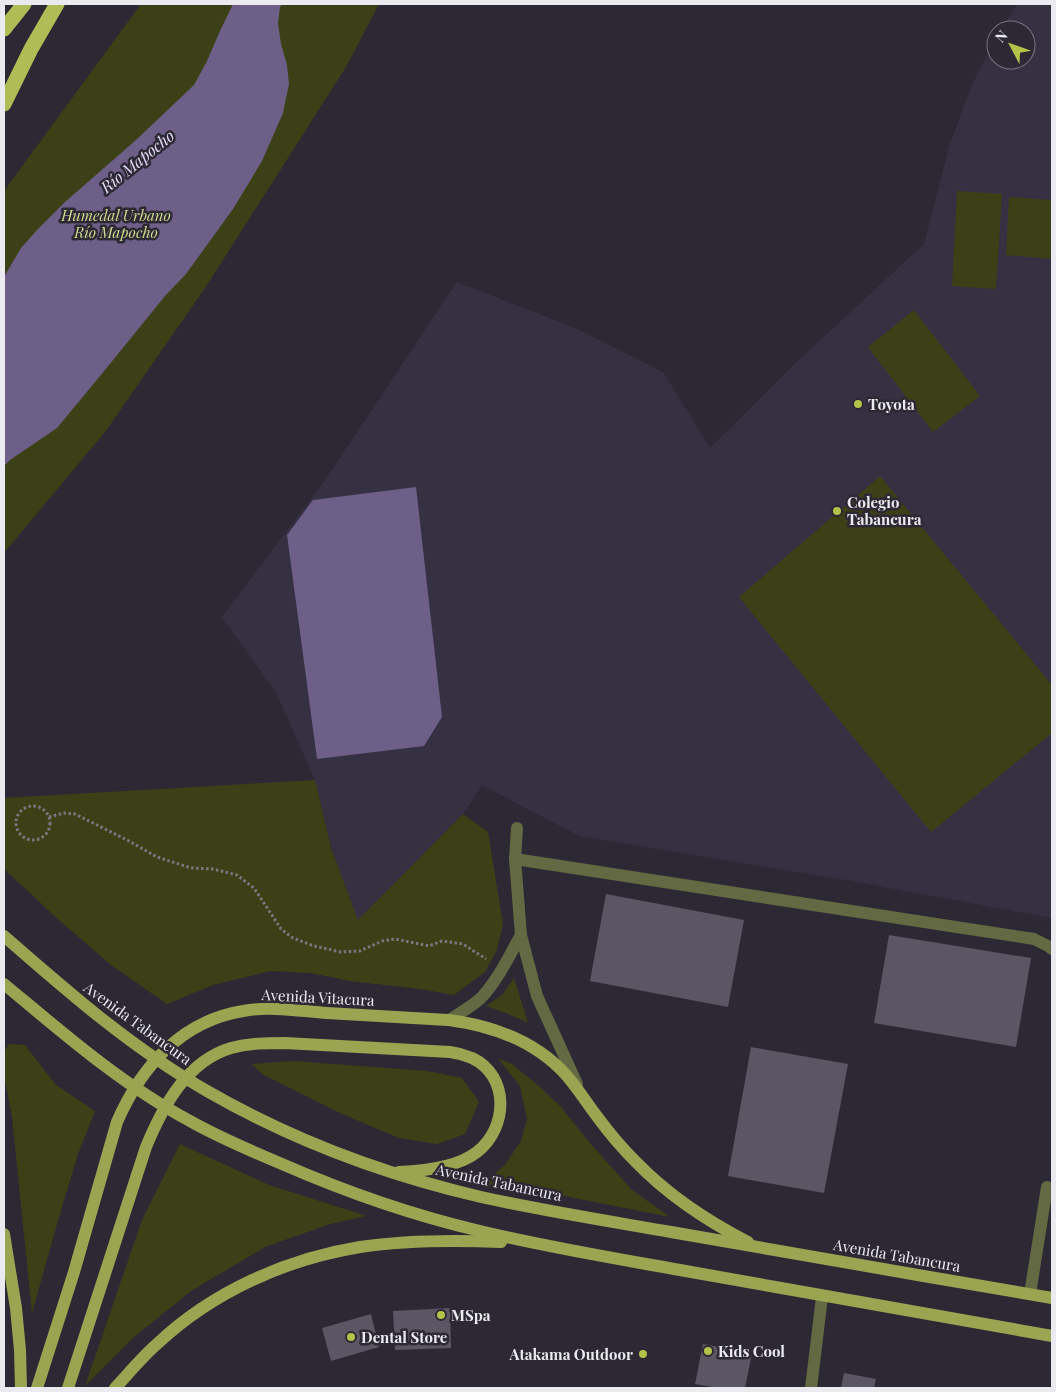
<svg xmlns="http://www.w3.org/2000/svg" width="1056" height="1392" font-family="'Playfair Display',serif">
	<rect width="100%" height="100%" fill="#2d2934"/>
	<!-- built -->
	<polygon fill="#363142" points="1017,4 1052,4 1052,918 846,880 579,836 482,785 463,814 358,921 331,848 315,780 276,692 222,617 326,479 457,282 575,328 663,372 710,448 802,357 924,244 950,144 972,85 996,38 996,60 1026,60 1026,30 1001,30"/>
	<!-- green -->
	<g fill="#3b4016">
		<polygon points="141,4 379,4 346,67 205,288 105,432 4,553 4,191"/>
		<polygon points="957,191 1002,194 996,289 952,286"/>
		<polygon points="1009,197 1052,200 1052,259 1006,255"/>
		<polygon points="914,310 980,396 933,432 868,347"/>
		<polygon points="880,476 1052,685 1052,733 931,832 739,597"/>
		<polygon points="315,780 331,848 358,920 463,814 488,832 503,924 497,950 485,972 454,995 420,989 350,981 311,973 270,971 213,985 167,1004 111,965 60,921 4,869 4,798"/>
		<polygon points="514,978 528,1023 506,1013 486,1006 502,995"/>
		<polygon points="9,1044 25,1045 56,1085 95,1111 78,1154 59,1217 32,1313 12,1117 4,1075 4,1052"/>
		<polygon points="498,1058 512,1064 540,1087 561,1107 589,1142 632,1190 670,1217 559,1195 480,1185 504,1166 521,1141 527,1119 520,1086"/>
		<polygon points="293,1061 427,1071 462,1078 479,1102 465,1134 437,1144 399,1138 340,1113 264,1075 251,1064"/>
		<polygon points="180,1144 269,1185 367,1216 330,1224 265,1247 191,1291 133,1338 85,1386 142,1220"/>
	</g>
	<!-- water -->
	<g fill="#6e5f89">
		<polygon points="233,4 282,4 280,7 278,23 281,44 287,65 289,84 283,113 262,161 233,209 186,274 165,296 105,370 57,428 10,460 4,466 4,277 21,248 38,229 65,202 136,140 194,85 207,61 220,31"/>
		<polygon points="416,487 442,717 424,746 317,759 287,535 313,500"/>
	</g>
	<!-- building -->
	<g fill="#5a5663">
		<polygon points="606,894 744,920 728,1007 590,981"/>
		<polygon points="889,935 1031,958 1016,1047 874,1023"/>
		<polygon points="751,1047 848,1064 824,1193 728,1176"/>
		<polygon points="450,1308 451,1348 395,1350 393,1311"/>
		<polygon points="371,1314 379,1347 331,1361 322,1328"/>
		<polygon points="703,1344 752,1353 745,1388 718,1388 695,1384"/>
		<polygon points="844,1373 876,1379 874,1388 841,1388"/>
	</g>
	<g fill="none" stroke-linecap="round" stroke-linejoin="round">
		<!-- path -->
		<g stroke="#7a7780" stroke-width="3" stroke-dasharray="2.5 2.5" stroke-linecap="butt">
			<circle cx="33" cy="823" r="17"/>
			<polyline points="49,817 64,813 75,814 129,841 157,857 191,868 213,869 237,875 254,888 281,929 293,938 314,946 341,952 360,951 382,941 395,939 429,946 442,941 463,944 486,959"/>
		</g>
		<!-- service -->
		<g stroke="#636942" stroke-width="12">
			<polyline points="515,859 1034,939 1048,946 1052,949"/>
			<polyline points="1030,1294 1047,1187"/>
		</g>
		<!-- minor -->
		<g stroke="#636942" stroke-width="12">
			<polyline points="517,828 515,859 521,935 537,996 577,1084"/>
			<path d="M449,1020c11,-7 22,-13 32,-22 17,-18 28,-42 40,-63"/>
			<polyline points="811,1388 822,1297"/>
		</g>
		<!-- primary -->
		<g stroke="#9aa552" stroke-width="12">
			<path d="M4,936c64,56 128,112 203,155 85,49 179,84 274,106 63,14 127,24 190,35 127,23 254,44 381,66"/>
			<path d="M4,984c59,49 118,101 186,137 30,17 61,30 92,43 64,28 130,51 198,67 66,16 133,27 200,39 124,23 248,45 372,66"/>
			<polyline points="4,1234 16,1308 20,1350 21,1388"/>
			<path d="M37,1388l37,-116 43,-150c24,-55 64,-101 126,-111 27,-5 56,0 84,2 40,2 81,5 122,7 45,6 87,21 118,56 12,14 21,29 32,43 11,15 24,30 37,43 32,33 71,59 112,80"/>
			<path d="M68,1388l78,-241c17,-41 41,-86 85,-99 18,-5 36,-5 54,-5l165,9c8,1 15,3 22,6 38,18 36,70 5,94 -19,15 -54,19 -78,20"/>
			<path d="M115,1388c14,-15 27,-31 42,-44 55,-52 129,-85 203,-97 47,-7 94,-7 141,-5"/>
		</g>
		<!-- motorway -->
		<g stroke="#b0bd57" stroke-width="15">
			<polyline points="4,29 24,4"/>
			<polyline points="4,104 31,49 57,4"/>
		</g>
	</g>
	<!-- markers -->
	<g fill="#b4c24a" stroke="#2d2934" stroke-width="2">
		<circle cx="858" cy="404" r="5"/>
		<circle cx="837" cy="511" r="5"/>
		<circle cx="441" cy="1315" r="5"/>
		<circle cx="351" cy="1337" r="5"/>
		<circle cx="708" cy="1351" r="5"/>
		<circle cx="643" cy="1354" r="5"/>
	</g>
	<g text-anchor="middle" dominant-baseline="central" stroke-width="5" stroke-linejoin="round" paint-order="stroke">
		<!-- park labels -->
		<g font-size="15" font-style="italic" fill="#cfdb8f" stroke="#2d2934">
			<text x="116" y="215">Humedal Urbano<tspan x="116" dy="17">Río Mapocho</tspan></text>
		</g>
		<!-- poi labels -->
		<g font-size="15" font-weight="bold" fill="#eceaf1" stroke="#2d2934" text-anchor="start">
			<text x="868" y="404">Toyota</text>
			<text x="847" y="502">Colegio<tspan x="847" dy="17">Tabancura</tspan></text>
			<text x="451" y="1315">MSpa</text>
			<text x="361" y="1337">Dental Store</text>
			<text x="718" y="1351">Kids Cool</text>
			<text x="633" y="1354" text-anchor="end">Atakama Outdoor</text>
		</g>
		<!-- street labels -->
		<g font-size="15" fill="#eceaf1" stroke="#2d2934">
			<text transform="translate(318 997) rotate(3)">Avenida Vitacura</text>
			<text transform="translate(138 1023) rotate(36)">Avenida Tabancura</text>
			<text transform="translate(499 1182) rotate(12)">Avenida Tabancura</text>
			<text transform="translate(897 1255) rotate(10)">Avenida Tabancura</text>
		</g>
		<!-- water labels -->
		<g font-size="16" font-style="italic" fill="#e5dcf8" stroke="#2d2934">
			<text transform="translate(137 161) rotate(-39)">Río Mapocho</text>
		</g>
	</g>
	<!-- border -->
	<rect width="1056" height="1392" fill="none" stroke="#eceaf1" stroke-width="10"/>
	<!-- north arrow -->
	<g transform="translate(1011 45) rotate(311)"><circle r="24" fill="#2d2934" stroke="#797680"/>
	<path d="M0-4L9 19L0 12L-9 19Z" fill="#b4c24a"/>
	<text y="-8" font-size="14" font-weight="bold" text-anchor="middle" fill="#eceaf1">N</text>
	</g>
</svg>
